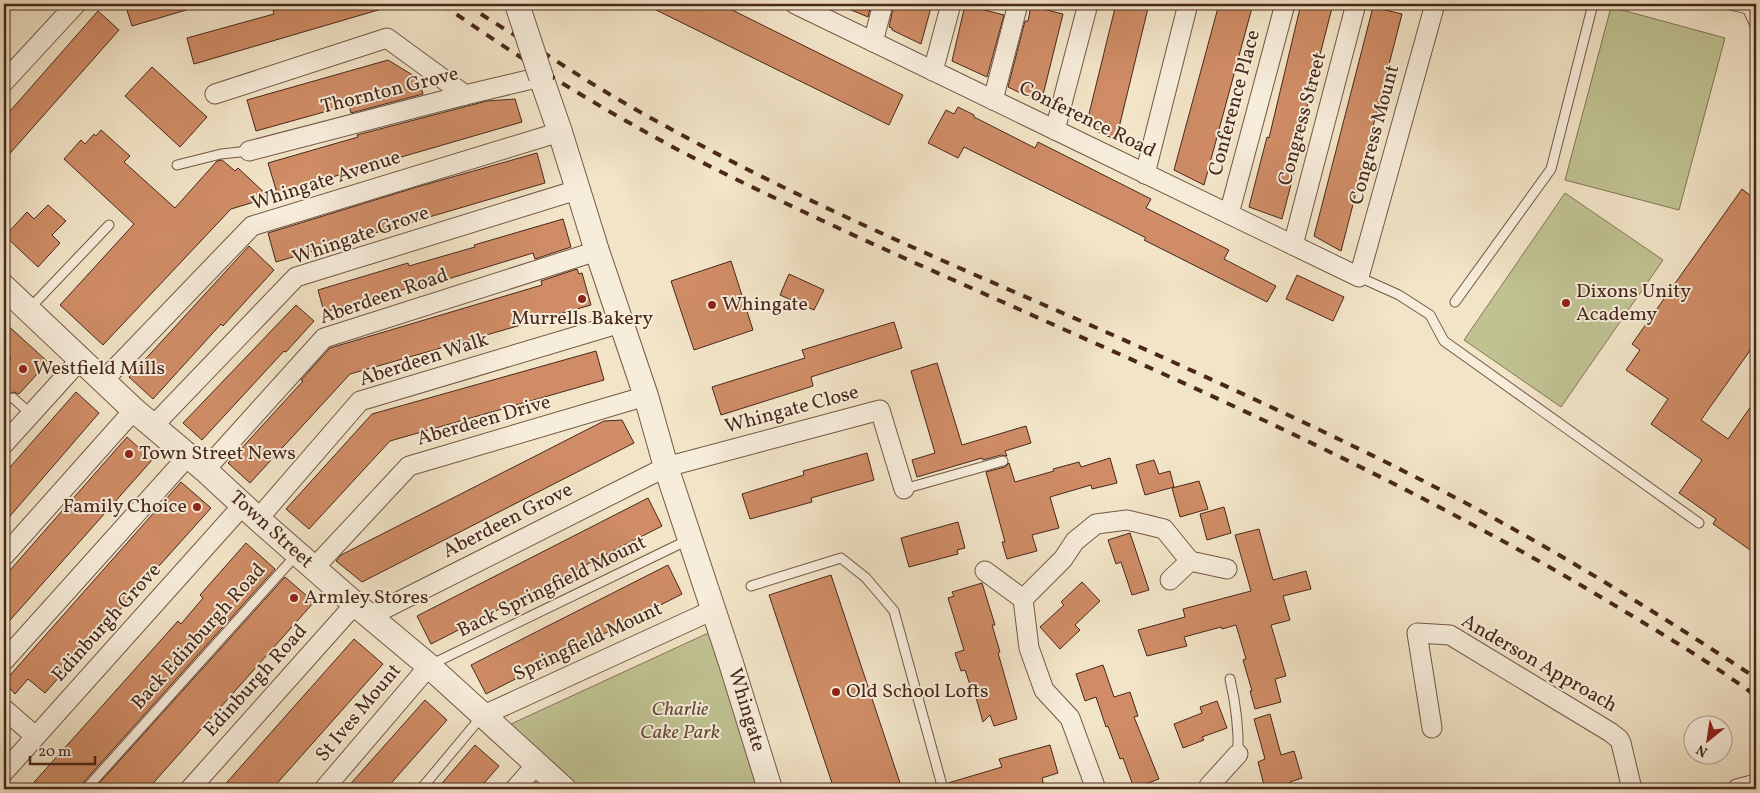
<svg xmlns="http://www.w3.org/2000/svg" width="1760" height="793" font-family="Vollkorn,serif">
	<rect width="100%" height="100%" fill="#f2e4c7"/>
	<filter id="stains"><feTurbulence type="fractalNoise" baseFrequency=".004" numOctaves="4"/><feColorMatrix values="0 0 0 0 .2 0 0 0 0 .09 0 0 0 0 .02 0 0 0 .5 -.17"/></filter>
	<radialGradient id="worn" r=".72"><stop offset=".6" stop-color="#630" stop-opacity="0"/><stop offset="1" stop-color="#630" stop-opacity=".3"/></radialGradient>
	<!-- green -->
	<g fill="#c0c292" stroke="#847556">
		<polygon points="1611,7 1725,38 1679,210 1565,180"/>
		<polygon points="1565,193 1663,260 1561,407 1464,340"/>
		<polygon points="719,628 776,789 562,789 498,730"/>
	</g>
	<!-- building -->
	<g fill="#cf8c66" stroke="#49281a">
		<polygon points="125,4 192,4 193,8 132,26"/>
		<polygon points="295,4 384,4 385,8 194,64 187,38 274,14 273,10"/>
		<polygon points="644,4 720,4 903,95 889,125"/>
		<polygon points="837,4 871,4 868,17"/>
		<polygon points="894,4 932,4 921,44 892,30 892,28 889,27"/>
		<polygon points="1116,4 1149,4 1116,140 1086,126"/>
		<polygon points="1219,4 1253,4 1204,185 1174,170"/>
		<polygon points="1301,4 1333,4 1312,86 1298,145 1301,146 1282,219 1249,207 1267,137 1269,138"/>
		<polygon points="965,5 1004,15 987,77 952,61"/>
		<polygon points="1031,6 1063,14 1041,103 1008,87 1025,21 1028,21"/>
		<polygon points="1373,7 1402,14 1341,251 1314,236"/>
		<polygon points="98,11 119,30 4,160 4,118"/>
		<polygon points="388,60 419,79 423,94 351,113 349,105 256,131 247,100"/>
		<polygon points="152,67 207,117 180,147 125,96"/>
		<polygon points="515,99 522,122 277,193 268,163 358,137 357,135 487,101"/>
		<polygon points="958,107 974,115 974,117 1035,148 1038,142 1151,199 1146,208 1229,250 1224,259 1276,286 1267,302 1144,240 1146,238 1119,224 964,147 958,158 928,143 946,110 954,114"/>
		<polygon points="101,130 130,156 124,162 175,208 217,161 222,160 235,171 238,168 268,196 261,198 261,200 231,209 103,345 60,305 134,224 64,159 81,140 85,144 94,134 96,136"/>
		<polygon points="537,153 545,183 276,262 268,233 417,187"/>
		<polygon points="1742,189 1756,200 1756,342 1701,420 1728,439 1756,399 1756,554 1713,524 1716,519 1679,493 1702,460 1651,424 1668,399 1626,370 1640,350 1632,344"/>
		<polygon points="48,205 66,221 52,235 60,243 38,267 5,236 27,212 34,219"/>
		<polygon points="563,219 571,247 535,259 533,253 448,279 430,284 430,282 324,312 318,290 408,263 409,266 475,247 474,245"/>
		<polygon points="249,246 274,270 223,326 221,324 153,399 129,377"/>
		<polygon points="731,261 753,330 694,350 671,281"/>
		<polygon points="577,269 579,274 582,273 591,305 350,374 250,483 228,463 303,381 301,380 330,348 542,285 541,281"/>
		<polygon points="789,274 824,290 814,310 780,295"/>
		<polygon points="1297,275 1344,297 1333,321 1286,299"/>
		<polygon points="296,305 314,321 286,352 284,351 202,440 183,423"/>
		<polygon points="4,322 48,362 19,394 14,392 9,394 7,397 9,402 4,408 4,366 11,358 4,352"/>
		<polygon points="894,322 902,348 811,377 813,386 721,415 712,387 805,358 802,350"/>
		<polygon points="596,351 604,380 390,441 309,529 286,509 372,414"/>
		<polygon points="937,363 962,445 1026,426 1031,443 1005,451 1007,456 1001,455 983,460 982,458 917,477 912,460 935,453 911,371"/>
		<polygon points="76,392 99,413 4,523 4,474"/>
		<polygon points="622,420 634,443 362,582 336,561 341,555 604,421"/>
		<polygon points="127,437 152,460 4,627 4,577"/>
		<polygon points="867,453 874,480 811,498 812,502 750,519 742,494 804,475 803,471"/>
		<polygon points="1110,458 1117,483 1092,489 1091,485 1050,497 1059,528 1032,535 1037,551 1007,559 1002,542 1005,542 986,472 1005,467 1009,463 1015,482 1054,471 1053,469 1079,462 1081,467"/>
		<polygon points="1154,460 1159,474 1170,471 1174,487 1145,495 1136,465"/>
		<polygon points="1199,481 1208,509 1180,517 1172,488"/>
		<polygon points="181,482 211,508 45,693 28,679 15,694 4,682"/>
		<polygon points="648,498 662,526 431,644 417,616"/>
		<polygon points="1224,507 1231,533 1207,540 1200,514"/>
		<polygon points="958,522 965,548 957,550 958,554 909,567 901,538"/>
		<polygon points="1259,529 1273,580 1306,571 1311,589 1283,596 1290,620 1271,625 1286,676 1275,679 1281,702 1255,709 1250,691 1252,691 1243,660 1246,659 1236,625 1222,629 1221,627 1184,637 1187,646 1147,656 1138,630 1185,617 1183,609 1251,591 1235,535"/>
		<polygon points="1130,533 1149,590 1132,595 1121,562 1116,564 1108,540"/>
		<polygon points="246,543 275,569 81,785 80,789 28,789 178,621 181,624 203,598 200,595"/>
		<polygon points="668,565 682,594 486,694 471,665"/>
		<polygon points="831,575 902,789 834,789 769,595"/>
		<polygon points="285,577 314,602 148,789 94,789"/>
		<polygon points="1082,582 1100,601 1075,625 1080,630 1060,649 1040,627 1064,605 1061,602"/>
		<polygon points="982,583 995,625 992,625 1000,652 998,653 1017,719 994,726 990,715 983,722 973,687 971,688 965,670 961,671 955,653 964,650 948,598 954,596 952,592"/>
		<polygon points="354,639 383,664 272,789 221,789"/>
		<polygon points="1103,665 1114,697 1130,692 1138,716 1134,717 1159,779 1134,788 1123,758 1120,759 1108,726 1106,727 1096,697 1085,701 1076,674"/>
		<polygon points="425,700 447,720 386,789 346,789"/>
		<polygon points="1217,701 1227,728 1202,737 1204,740 1183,748 1174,724 1202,713 1200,707"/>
		<polygon points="1270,714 1281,755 1294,751 1302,778 1290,782 1292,789 1265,789 1258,762 1265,759 1254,719"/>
		<polygon points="475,745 499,766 479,789 437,789"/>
		<polygon points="1050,745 1058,773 1042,778 1045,789 949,789 948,783 1002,767 999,759"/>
	</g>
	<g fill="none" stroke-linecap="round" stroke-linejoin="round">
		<defs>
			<g id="service">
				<polyline points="1726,4 1748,9"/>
				<polyline points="1745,4 1756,27"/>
				<polyline points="177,165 221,154 249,151"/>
				<polyline points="1359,277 1399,295 1430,315 1444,341 1699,523"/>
				<polyline points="1455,302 1551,169 1593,4"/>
				<polyline points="29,309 109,225"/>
				<polyline points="13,398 31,414"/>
				<polyline points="904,489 1003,461"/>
				<polyline points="751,586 841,558 866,578 894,611 943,789"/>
				<polyline points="430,665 688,540"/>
				<path d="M1230,679c6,26 9,49 8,75"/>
				<polyline points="86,789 298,553"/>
				<polyline points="421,789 482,716"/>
			</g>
			<g id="minor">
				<polyline points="795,4 1359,277 1435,4"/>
				<polyline points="873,42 883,4"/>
				<polyline points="933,71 951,4"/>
				<polyline points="4,82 76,4"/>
				<polyline points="215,94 387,38 465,95"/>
				<polyline points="993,100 1018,4"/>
				<polyline points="1055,130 1088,4"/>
				<polyline points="249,151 465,95 541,77"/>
				<polyline points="1145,174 1188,4"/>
				<polyline points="1229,214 1285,4"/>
				<polyline points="1293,245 1356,4"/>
				<polyline points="103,381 252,226 560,132"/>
				<polyline points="153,426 296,277 577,190"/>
				<polyline points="4,444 80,360"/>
				<polyline points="205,470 324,338 597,251"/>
				<polyline points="258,519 360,401 621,323"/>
				<polyline points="4,556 134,410"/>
				<polyline points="314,568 409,466 646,396"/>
				<polyline points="985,571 1023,599"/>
				<polyline points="1170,580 1190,561"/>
				<polyline points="370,616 666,467 880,410 904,489"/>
				<polyline points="4,661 188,456"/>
				<polyline points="4,709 35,736"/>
				<polyline points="482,716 713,610"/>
				<polyline points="1432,728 1417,633 1450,635 1610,732 1619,739 1621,743 1632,789"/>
				<polyline points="4,772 243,505"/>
				<polyline points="1209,786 1238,754"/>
				<polyline points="190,789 355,604"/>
				<polyline points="324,789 429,666"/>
				<polyline points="515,789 536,765"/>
				<polyline points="1096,789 1070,718 1044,690 1029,648 1023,599 1063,559 1075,541 1096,524 1127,520 1164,529 1190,561 1227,569"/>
				<polyline points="1737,789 1756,784"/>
			</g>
			<g id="tertiary">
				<polyline points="541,77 560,132 597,251 646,396 666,467 731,663 770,789"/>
				<polyline points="4,287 134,410 205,470 258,519 355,604 429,666 564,789"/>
			</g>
		</defs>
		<!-- service casing -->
		<use href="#service" stroke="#735745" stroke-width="11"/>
		<!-- minor casing -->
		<use href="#minor" stroke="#735745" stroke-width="21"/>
		<!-- tertiary casing -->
		<use href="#tertiary" stroke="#735745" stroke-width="26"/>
		<!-- service -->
		<use href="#service" stroke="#f7eddb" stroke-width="9"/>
		<!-- minor -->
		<use href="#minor" stroke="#f7eddb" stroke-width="19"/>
		<!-- tertiary -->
		<use href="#tertiary" stroke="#f7eddb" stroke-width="24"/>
		<!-- rail -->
		<g stroke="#49281a" stroke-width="4" stroke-dasharray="9 9" stroke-linecap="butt">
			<path d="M442,4c66,47 137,91 209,131 41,23 84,44 126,64 95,46 191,87 286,130 192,85 382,173 561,282 45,27 90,54 132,85"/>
			<path d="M466,4c26,18 54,34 81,51 37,24 74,47 113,68 168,94 349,164 524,244 132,60 268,124 392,198 61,36 121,74 180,113"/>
		</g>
		<defs>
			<polyline id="tertiary-bridge" points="517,4 541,77"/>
		</defs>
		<!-- tertiary-bridge casing -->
		<use href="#tertiary-bridge" stroke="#735745" stroke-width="26" stroke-linecap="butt"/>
		<!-- tertiary-bridge -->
		<use href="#tertiary-bridge" stroke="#f7eddb" stroke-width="24"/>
	</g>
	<!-- markers -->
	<g fill="#8f2418" stroke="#f7eddb" stroke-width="2">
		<circle cx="582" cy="299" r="5"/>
		<circle cx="1566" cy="303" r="5"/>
		<circle cx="712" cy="305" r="5"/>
		<circle cx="23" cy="369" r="5"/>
		<circle cx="129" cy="454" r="5"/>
		<circle cx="197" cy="507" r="5"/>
		<circle cx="294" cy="598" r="5"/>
		<circle cx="836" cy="692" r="5"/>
	</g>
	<g text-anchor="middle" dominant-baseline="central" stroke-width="4" stroke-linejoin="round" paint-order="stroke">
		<!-- street labels -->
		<g font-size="20" fill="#49281a" stroke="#f7eddb">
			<text transform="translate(390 91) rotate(-14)">Thornton Grove</text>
			<text transform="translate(1235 103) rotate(-75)">Conference Place</text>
			<text transform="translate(1303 119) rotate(-75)">Congress Street</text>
			<text transform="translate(1087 120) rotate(26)">Conference Road</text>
			<text transform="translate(1375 135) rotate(-75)">Congress Mount</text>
			<text transform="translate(326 181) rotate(-18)">Whingate Avenue</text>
			<text transform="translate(361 236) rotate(-19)">Whingate Grove</text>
			<text transform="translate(384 297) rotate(-19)">Aberdeen Road</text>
			<text transform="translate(424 360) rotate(-18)">Aberdeen Walk</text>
			<text transform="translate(792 410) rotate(-15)">Whingate Close</text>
			<text transform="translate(484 421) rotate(-16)">Aberdeen Drive</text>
			<text transform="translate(508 521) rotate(-27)">Aberdeen Grove</text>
			<text transform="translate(271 530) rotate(42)">Town Street</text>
			<text transform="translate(552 587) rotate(-26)">Back Springfield Mount</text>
			<text transform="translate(107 623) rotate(-48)">Edinburgh Grove</text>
			<text transform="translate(199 637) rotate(-48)">Back Edinburgh Road</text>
			<text transform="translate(588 642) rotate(-25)">Springfield Mount</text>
			<text transform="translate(1539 664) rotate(30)">Anderson Approach</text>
			<text transform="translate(256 681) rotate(-48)">Edinburgh Road</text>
			<text transform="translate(746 710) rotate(73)">Whingate</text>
			<text transform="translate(359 713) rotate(-50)">St Ives Mount</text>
		</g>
		<!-- poi labels -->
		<g font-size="20" fill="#49281a" stroke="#f7eddb" text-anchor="start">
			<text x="1576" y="292">Dixons Unity<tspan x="1576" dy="23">Academy</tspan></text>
			<text x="722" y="305">Whingate</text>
			<text x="582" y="319" text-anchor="middle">Murrells Bakery</text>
			<text x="33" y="369">Westfield Mills</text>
			<text x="139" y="454">Town Street News</text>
			<text x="187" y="507" text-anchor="end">Family Choice</text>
			<text x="304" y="598">Armley Stores</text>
			<text x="846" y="692">Old School Lofts</text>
		</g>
		<!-- park labels -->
		<g font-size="20" font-style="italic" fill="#674e38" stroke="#f7eddb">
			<text x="680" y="710">Charlie<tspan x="680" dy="23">Cake Park</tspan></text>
		</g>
	</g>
	<!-- margin -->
	<rect width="1760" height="793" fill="none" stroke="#f2e4c7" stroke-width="20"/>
	<rect x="5" y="5" width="1750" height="783" fill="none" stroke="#49281a" stroke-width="2.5"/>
	<rect x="10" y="10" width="1740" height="773" fill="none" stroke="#49281a"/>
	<!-- north arrow -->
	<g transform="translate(1708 740) rotate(210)"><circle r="24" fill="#f7eddb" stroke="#b19e8e"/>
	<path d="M0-4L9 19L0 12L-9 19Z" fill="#8f2418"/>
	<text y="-8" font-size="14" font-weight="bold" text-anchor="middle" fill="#49281a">N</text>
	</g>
	<!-- scale -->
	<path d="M30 756v8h65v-8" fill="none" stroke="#49281a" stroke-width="2.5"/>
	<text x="38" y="756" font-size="15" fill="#49281a" stroke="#f7eddb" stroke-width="4" paint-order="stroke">20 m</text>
	<rect width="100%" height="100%" filter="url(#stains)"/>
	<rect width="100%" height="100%" fill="url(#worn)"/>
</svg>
